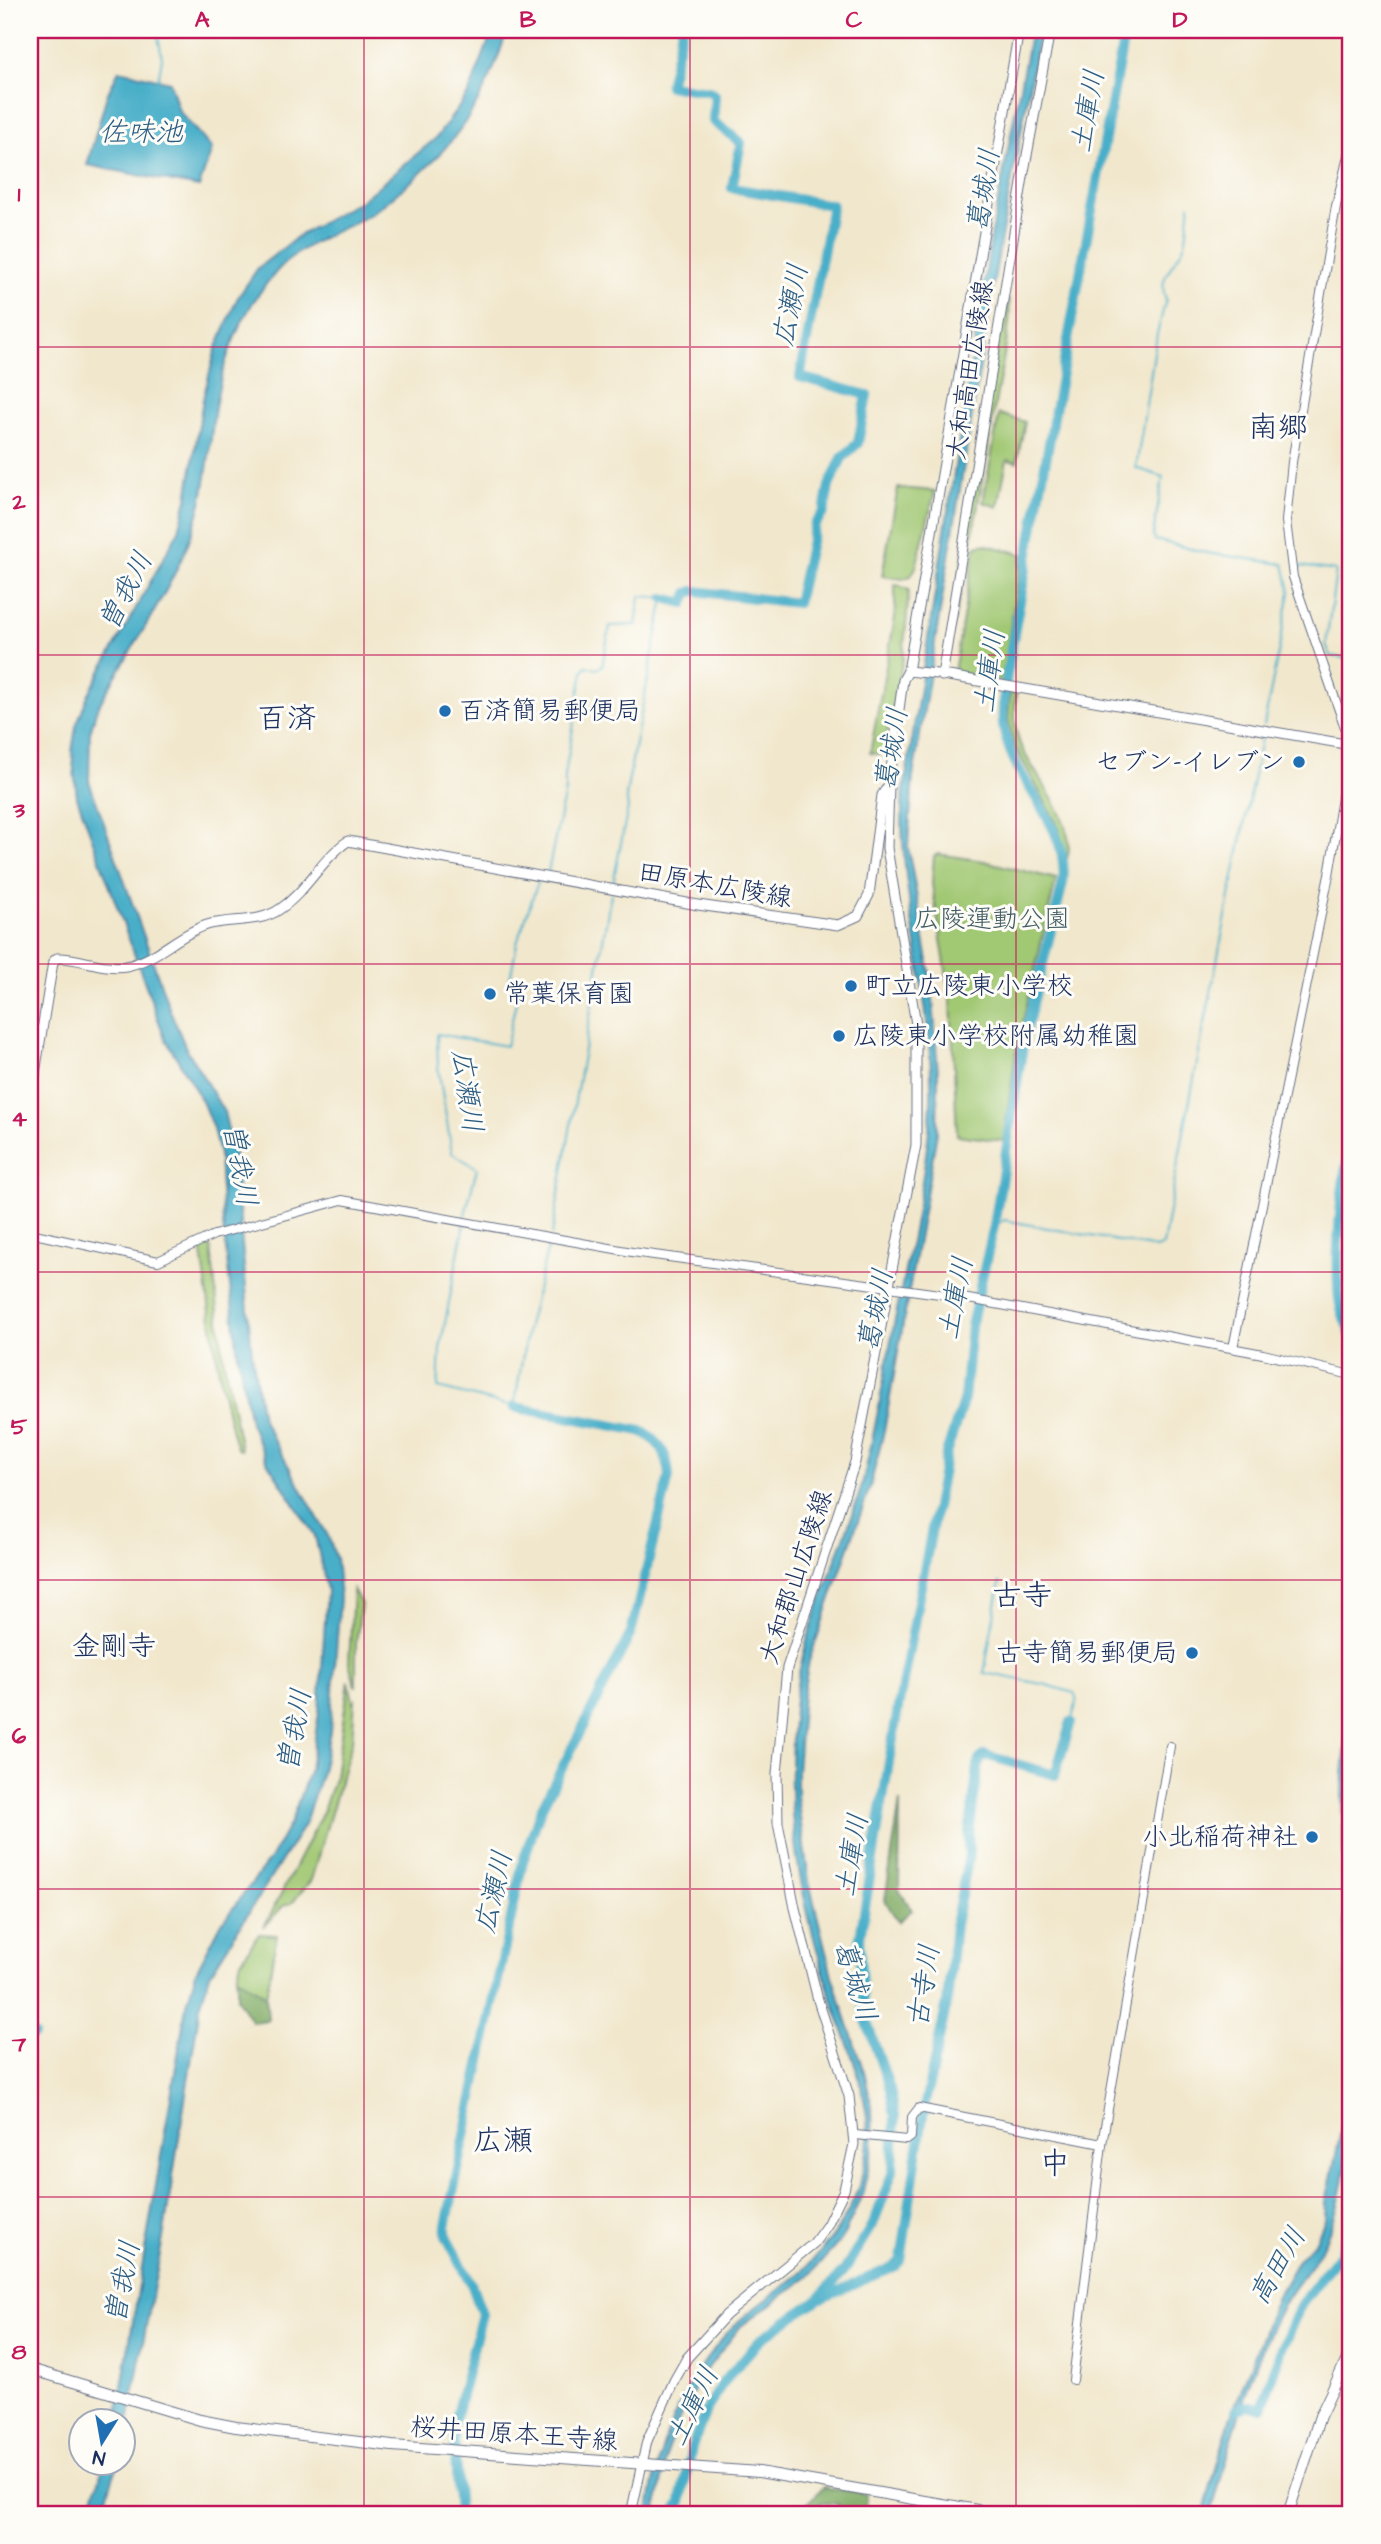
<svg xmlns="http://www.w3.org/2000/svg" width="1381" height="2544" font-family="'Architects Daughter','Klee One',sans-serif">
	<rect width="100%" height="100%" fill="#fdfcf7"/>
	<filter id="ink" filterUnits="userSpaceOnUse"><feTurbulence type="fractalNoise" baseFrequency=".0143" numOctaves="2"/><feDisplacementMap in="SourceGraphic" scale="14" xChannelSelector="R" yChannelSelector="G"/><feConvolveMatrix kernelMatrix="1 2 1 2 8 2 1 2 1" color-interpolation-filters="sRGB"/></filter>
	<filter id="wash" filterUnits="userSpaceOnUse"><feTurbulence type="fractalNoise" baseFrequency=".00686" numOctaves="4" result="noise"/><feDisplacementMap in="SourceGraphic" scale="28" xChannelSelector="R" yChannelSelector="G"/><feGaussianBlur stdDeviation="1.57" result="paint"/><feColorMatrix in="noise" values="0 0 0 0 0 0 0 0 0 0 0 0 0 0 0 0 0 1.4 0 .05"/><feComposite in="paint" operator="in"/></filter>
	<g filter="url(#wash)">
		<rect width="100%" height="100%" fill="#f1e7cc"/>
		<!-- green -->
		<g fill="#a1c873" stroke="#5e7c68" stroke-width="2">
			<path d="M1009,299c3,27 -9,75 -14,105 -14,81 -26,162 -47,242l54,-326z"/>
			<polygon points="999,414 1025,422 1017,462 1007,460 998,507 983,502"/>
			<polygon points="898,488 935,491 916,567 911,576 903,579 882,576"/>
			<polygon points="983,544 1022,554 1002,681 954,672 975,547"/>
			<polygon points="895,584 909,590 903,659 883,755 870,753 895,618"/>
			<path d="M1010,693l6,1c-2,17 -2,34 4,50 13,31 59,80 47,115l-10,-35 -43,-79 -6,-26z"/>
			<polygon points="938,854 984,861 1056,879 1017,1046 1003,1141 957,1135 951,1001 932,884 934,856"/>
			<path d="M207,1244l4,4 12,109 18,93 -4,-1c-20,-66 -26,-134 -36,-203z"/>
			<polygon points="353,1589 361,1604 356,1644 356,1687 349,1663"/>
			<polygon points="349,1681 353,1702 355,1700 352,1742 311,1880 292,1903 283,1906 264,1927 321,1816 335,1776"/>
			<polygon points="259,1934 277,1935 266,1996 237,1977 241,1961"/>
		</g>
		<!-- forest -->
		<g fill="#80ac65" stroke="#4e6e62" stroke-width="2">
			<polygon points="900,1801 899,1890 912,1910 898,1922 885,1900"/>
			<polygon points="237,1977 266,1996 268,2020 252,2022 237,1998"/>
			<polygon points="824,2487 867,2494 866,2514 838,2514 838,2504 820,2503 813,2514 804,2506"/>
		</g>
		<!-- water -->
		<g fill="#49afc9" stroke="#326f94" stroke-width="2">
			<path d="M493,30h14c-19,67 -52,117 -106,160 -11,9 -22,19 -34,26 -30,16 -67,29 -90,55 -36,39 -56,91 -63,143 -5,37 -7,74 -19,110 -21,66 -67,126 -99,187l-6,22 -1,48 81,229 15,36 39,66 10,43 18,199 10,65 66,117 8,22 4,40 -10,133 -8,41 -18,53 -94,149 -10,32 -37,232 -40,210 -1,-26h-6l70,-415 10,-35 25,-48 49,-65 21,-38 19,-52 9,-57 8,-122 -12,-54 -49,-76 -16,-37 -12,-67 -15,-131 -4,-70 -6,-27 -11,-27 -37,-63 -88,-241 -5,-45 4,-26 12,-31 91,-165 8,-31 16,-100 12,-47 22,-53 21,-31 42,-33 62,-35 74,-62 33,-45z"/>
			<path d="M1031,30h9l-39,208 -88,539 -5,70 24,137 6,90 -1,59 -53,298 -14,56 -61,174 -6,32 -6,78v25l12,86 23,94 32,96 8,35 1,42 -11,46 -20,44 -34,38 -67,49 -40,51 -21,40 -13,34 -11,63h-7c8,-73 37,-141 91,-194 13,-12 29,-22 43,-33 45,-35 76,-78 84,-136 7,-55 -24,-114 -40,-167 -21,-69 -38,-143 -36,-215 1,-36 2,-74 11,-109 14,-59 42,-114 59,-172 13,-48 20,-95 29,-143 13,-69 30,-137 38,-207 15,-113 -28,-223 -26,-335l90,-571z"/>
			<polygon points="119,70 170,82 179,111 212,149 199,187 87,165 107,95"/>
			<path d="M1351,1680v448c-5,43 -10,84 -31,123 -10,18 -26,34 -36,52 -36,65 -53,141 -73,211h-8l27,-95 46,-120 22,-39 18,-20 9,-20 1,-18 19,-90 4,-45 -7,-278z"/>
			<polygon points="105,2464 118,2464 101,2514 87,2514"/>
		</g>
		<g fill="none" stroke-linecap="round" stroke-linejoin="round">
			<!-- stream -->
			<g stroke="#49afc9" stroke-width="2">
				<polyline points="157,30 162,58 158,81"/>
				<path d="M1190,204c-2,13 -2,27 -5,39 -6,19 -30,33 -19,56l-9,35 -21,134 27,9 -10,58 2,5 52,13 77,11 6,28 -26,133"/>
				<polyline points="1297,575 1301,566 1336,571 1326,645 1331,656 1351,659"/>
				<polyline points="548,872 565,791 565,774 583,671 586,666 597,669 602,666 610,626 636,625 640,596 664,598 634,749 626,796 628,808 613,883"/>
				<polyline points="464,1218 477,1168 452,1153 438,1067 437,1034 506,1046 520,984 510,979 517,943 538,882"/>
				<polyline points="464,1224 440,1349 438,1388 514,1407 528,1326 550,1239"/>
				<path d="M994,1226l10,-6 152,28 7,-3c30,-171 66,-340 99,-511"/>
				<polyline points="552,1234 611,894"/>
				<polyline points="1000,1582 984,1673 1047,1685 1074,1693 1077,1701 1071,1722"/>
			</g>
			<!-- river -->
			<g stroke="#49afc9" stroke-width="10">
				<polyline points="664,598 684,603 688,593 694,591 797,603 815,524 824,512 829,486 842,458 858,443 867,395 800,377 832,205 732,188 741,143 713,121 715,95 709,91 669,86 682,30"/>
				<path d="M1351,1147c-11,36 -16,114 -12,152 2,13 7,24 12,36"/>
				<polyline points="30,2034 34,2035"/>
				<polyline points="823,2298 895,2266 901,2260 925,2103 947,2003 955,1925 969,1855 968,1842 979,1760 985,1755 1055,1775 1071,1722"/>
				<polyline points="1236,2410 1246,2406 1262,2408 1279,2355 1301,2304 1340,2253 1351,2224"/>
				<path d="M459,2514l-6,-87 29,-113 -11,-31 -25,-47v-10l77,-365 18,-52 90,-176 38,-156c-1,-21 -8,-36 -28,-46l-127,-24"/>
				<path d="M673,2514l8,-12 11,-55 14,-36 18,-30 38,-43 54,-37 28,-30 31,-51 18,-49 2,-55 -5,-27 -26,-75 -5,-71 39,-235 48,-254 18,-55 7,-73 23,-100 30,-187 39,-156c8,-61 -53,-101 -60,-159 -2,-23 5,-51 8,-74l114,-620"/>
			</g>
		</g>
	</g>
	<g filter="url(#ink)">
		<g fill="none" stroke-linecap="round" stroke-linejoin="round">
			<defs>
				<g id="tertiary">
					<polyline points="1351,144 1336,206 1292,462 1286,521 1293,577 1351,745"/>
					<polyline points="30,1233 158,1261 214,1235 342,1200 632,1252 947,1295 1263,1354 1351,1375"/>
					<polyline points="1233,1348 1329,875 1351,745"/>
					<polyline points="855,2135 907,2140 911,2137 912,2117 919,2108 1102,2144"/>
					<polyline points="1073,2380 1102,2144 1170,1746"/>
				</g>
				<g id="secondary">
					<polyline points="908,671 1019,30"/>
					<polyline points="942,676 1023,177 1050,30"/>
					<path d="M30,1104l23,-142 4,-4c23,-1 45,12 69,8 31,-6 52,-32 81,-41 24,-7 52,-1 73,-16 27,-18 41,-50 68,-68l350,64 140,20 20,-9 11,-21 13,-100 6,-9"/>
					<polyline points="631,2514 647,2441 674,2381 687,2358 726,2315 814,2243 827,2225 844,2190 854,2144 849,2096 818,2000 795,1908 778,1823 777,1774 787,1668 855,1462 916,1145 916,1024 887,848 889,784 903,680 908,671 937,674 1351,745"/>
				</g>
				<g id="primary">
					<polyline points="30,2369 200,2420 236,2427 392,2446 759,2472 1000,2514"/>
					<polyline points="1288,2514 1320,2416 1351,2351"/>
				</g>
			</defs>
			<!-- tertiary casing -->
			<use href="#tertiary" stroke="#666f84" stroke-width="10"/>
			<!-- secondary casing -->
			<use href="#secondary" stroke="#666f84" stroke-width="11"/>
			<!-- primary casing -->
			<use href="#primary" stroke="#666f84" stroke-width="12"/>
			<!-- tertiary -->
			<use href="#tertiary" stroke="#fff" stroke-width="8"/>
			<!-- secondary -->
			<use href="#secondary" stroke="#fff" stroke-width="9"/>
			<!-- primary -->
			<use href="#primary" stroke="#fff" stroke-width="10"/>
		</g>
	</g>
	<!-- grid -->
	<path fill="none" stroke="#c2185b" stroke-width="2" stroke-opacity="0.55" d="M364,30v2484M690,30v2484M1016,30v2484M30,347h1321M30,655h1321M30,964h1321M30,1272h1321M30,1580h1321M30,1889h1321M30,2197h1321"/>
	<!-- markers -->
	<g fill="#1f6fb2" stroke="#fdfcf7" stroke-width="2.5">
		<circle cx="445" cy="711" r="7"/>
		<circle cx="1299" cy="762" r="7"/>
		<circle cx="851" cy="986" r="7"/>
		<circle cx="490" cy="994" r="7"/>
		<circle cx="839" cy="1036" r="7"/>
		<circle cx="1192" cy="1653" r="7"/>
		<circle cx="1312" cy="1837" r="7"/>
	</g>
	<g text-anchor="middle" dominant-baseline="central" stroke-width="6" stroke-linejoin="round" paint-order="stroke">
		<!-- street labels -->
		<g font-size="26" fill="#1b2f5e" stroke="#fdfcf7">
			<text transform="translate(970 370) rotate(-81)">大和高田広陵線</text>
			<text transform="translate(715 885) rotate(10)">田原本広陵線</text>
			<text transform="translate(796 1577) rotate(-72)">大和郡山広陵線</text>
			<text transform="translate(514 2434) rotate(4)">桜井田原本王寺線</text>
		</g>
		<!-- poi labels -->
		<g font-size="26" fill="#1b2f5e" stroke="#fdfcf7" text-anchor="start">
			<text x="459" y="711">百済簡易郵便局</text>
			<text x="1285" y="762" text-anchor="end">セブン-イレブン</text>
			<text x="865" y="986">町立広陵東小学校</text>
			<text x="504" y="994">常葉保育園</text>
			<text x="853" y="1036">広陵東小学校附属幼稚園</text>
			<text x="1178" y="1653" text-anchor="end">古寺簡易郵便局</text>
			<text x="1298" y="1837" text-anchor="end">小北稲荷神社</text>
		</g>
		<!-- park labels -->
		<g font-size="26" fill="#435d64" stroke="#fdfcf7">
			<text x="992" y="919">広陵運動公園</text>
		</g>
		<!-- water labels -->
		<g font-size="28" font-style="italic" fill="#2b5c83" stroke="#fdfcf7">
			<text transform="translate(1088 111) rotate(-80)">土庫川</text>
			<text x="141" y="132">佐味池</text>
			<text transform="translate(984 190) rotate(-81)">葛城川</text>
			<text transform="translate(791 305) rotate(-79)">広瀬川</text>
			<text transform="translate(126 591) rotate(-63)">曽我川</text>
			<text transform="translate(990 671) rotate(-82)">土庫川</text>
			<text transform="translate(892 749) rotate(-81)">葛城川</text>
			<text transform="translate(467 1091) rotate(82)">広瀬川</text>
			<text transform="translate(240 1165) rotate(80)">曽我川</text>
			<text transform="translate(956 1298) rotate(-79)">土庫川</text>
			<text transform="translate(876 1310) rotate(-79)">葛城川</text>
			<text transform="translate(295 1730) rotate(-80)">曽我川</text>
			<text transform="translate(852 1855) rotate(-80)">土庫川</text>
			<text transform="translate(494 1892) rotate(-77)">広瀬川</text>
			<text transform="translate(855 1981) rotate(73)">葛城川</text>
			<text transform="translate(924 1986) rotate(-81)">古寺川</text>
			<text transform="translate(1278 2266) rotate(-60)">高田川</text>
			<text transform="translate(123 2282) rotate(-79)">曽我川</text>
			<text transform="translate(693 2406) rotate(-64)">土庫川</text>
		</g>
		<!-- neighbourhood labels -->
		<g font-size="28" fill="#1b2f5e" stroke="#fdfcf7">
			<text x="114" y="1646">金剛寺</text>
		</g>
		<!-- quarter labels -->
		<g font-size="30" fill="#1b2f5e" stroke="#fdfcf7">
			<text x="1278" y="428">南郷</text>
			<text x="287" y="719">百済</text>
			<text x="1022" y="1596">古寺</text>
			<text x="503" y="2141">広瀬</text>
			<text x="1055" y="2164">中</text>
		</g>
	</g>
	<!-- margin -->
	<rect width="1381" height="2544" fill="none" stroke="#fdfcf7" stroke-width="77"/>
	<!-- north arrow -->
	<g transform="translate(102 2442) rotate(191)"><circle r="33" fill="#fdfcf7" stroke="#a3aaba" stroke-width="2"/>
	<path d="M0-5L12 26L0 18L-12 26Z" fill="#1f6fb2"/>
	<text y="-10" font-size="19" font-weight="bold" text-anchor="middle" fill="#1b2f5e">N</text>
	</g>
	<rect x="38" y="38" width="1304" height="2468" fill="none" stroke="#c2185b" stroke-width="2.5"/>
	<g font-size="23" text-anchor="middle" font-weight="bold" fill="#c2185b">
		<text x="202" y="27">A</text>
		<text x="528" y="27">B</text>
		<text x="854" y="27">C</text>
		<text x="1180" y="27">D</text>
		<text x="19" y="201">1</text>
		<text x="19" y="509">2</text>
		<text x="19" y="817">3</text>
		<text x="19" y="1126">4</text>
		<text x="19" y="1434">5</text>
		<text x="19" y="1743">6</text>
		<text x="19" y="2051">7</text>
		<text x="19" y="2359">8</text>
	</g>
</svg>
